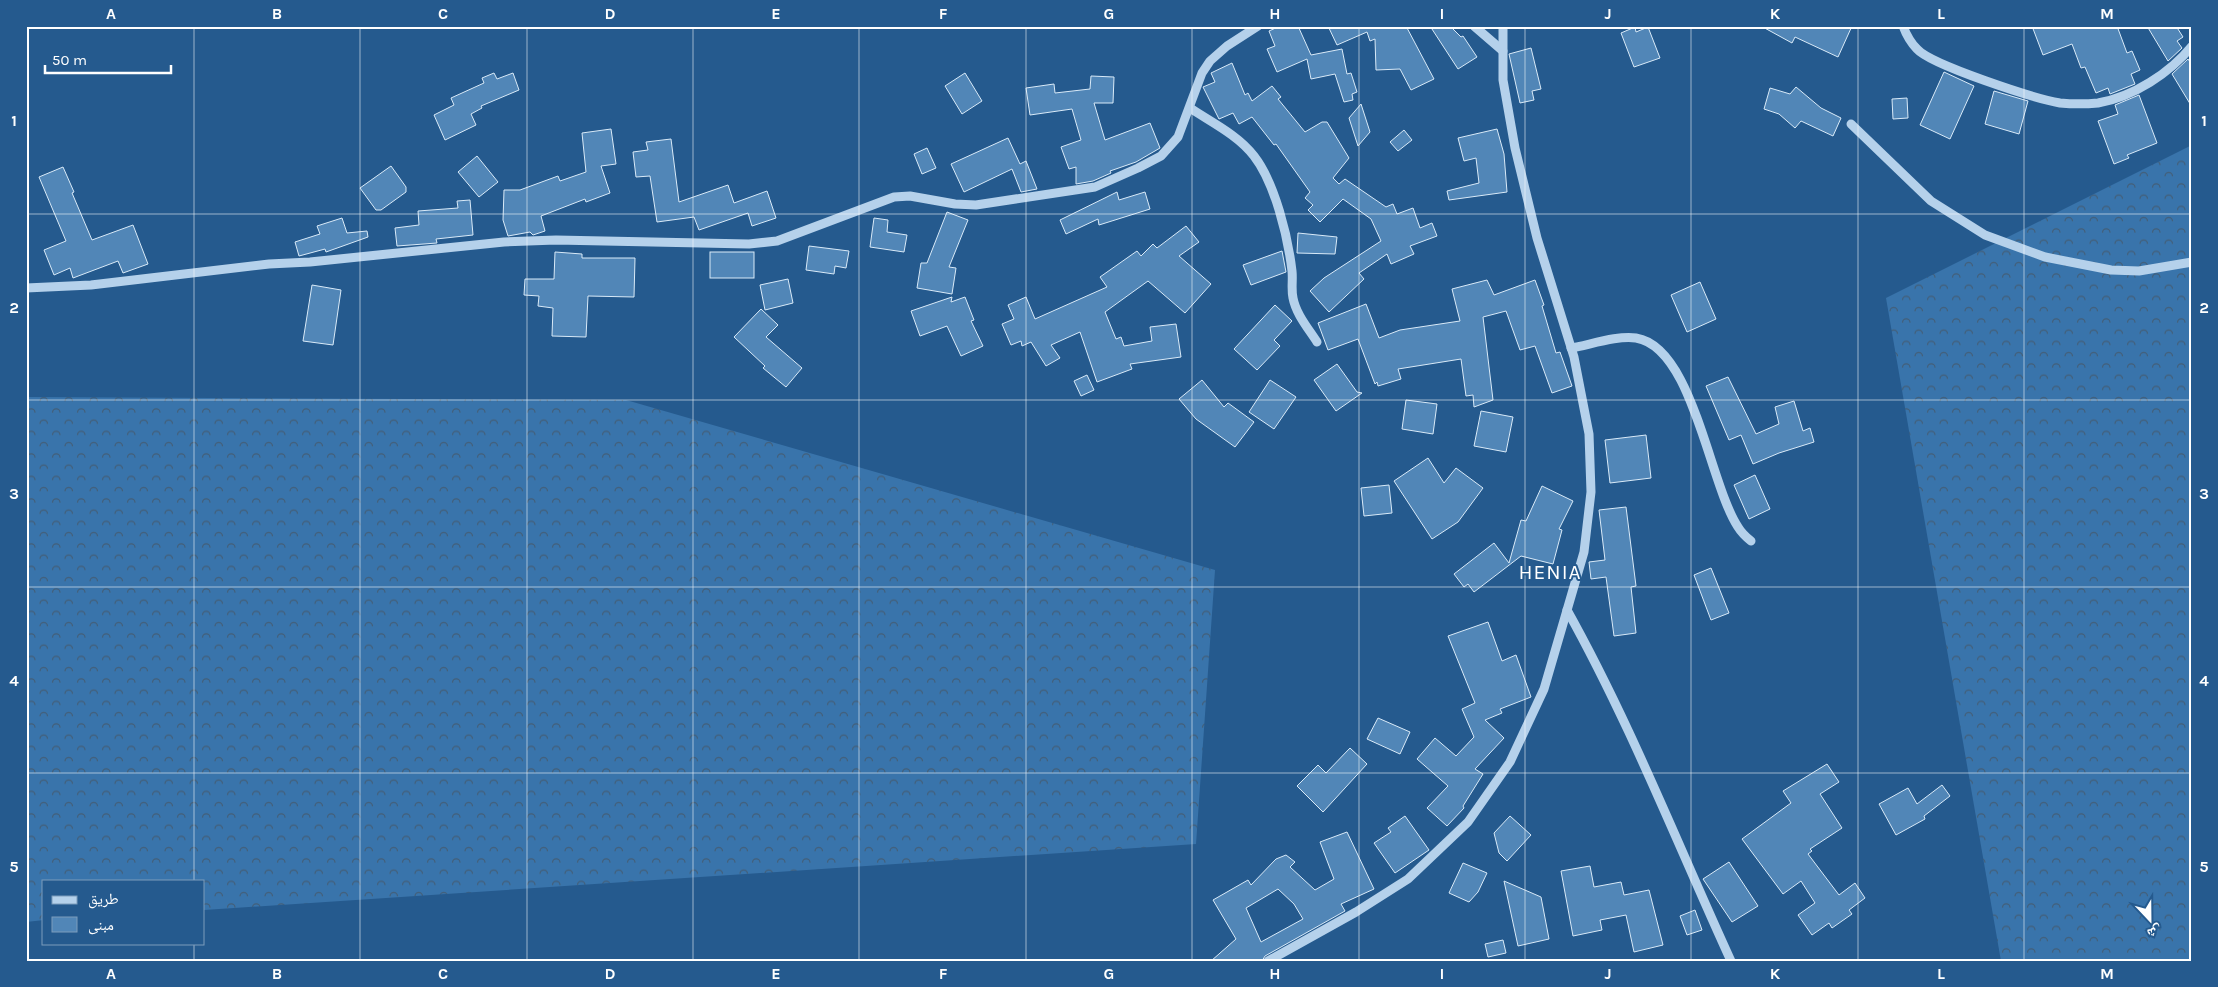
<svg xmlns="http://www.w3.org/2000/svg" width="2218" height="987" font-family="Karla,'Noto Naskh Arabic',sans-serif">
	<defs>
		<pattern id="forest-crowns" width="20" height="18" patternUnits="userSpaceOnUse" patternTransform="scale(1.25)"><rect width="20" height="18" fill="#3974ab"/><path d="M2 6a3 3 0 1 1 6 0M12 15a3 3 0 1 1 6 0" fill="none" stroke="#435e77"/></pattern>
	</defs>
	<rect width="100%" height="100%" fill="#255a8e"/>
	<!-- forest -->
	<g fill="url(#forest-crowns)">
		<polygon points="2192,145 2192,961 2001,961 1886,298"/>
		<polygon points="26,397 626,400 1215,570 1196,844 204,910 204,881 44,881 44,920 26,922"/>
	</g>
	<!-- building -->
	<g fill="#5186b7" stroke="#d9eaf8" fill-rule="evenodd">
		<polygon points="1280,26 1298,26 1311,55 1342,49 1347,74 1351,73 1357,92 1352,94 1353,100 1344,102 1335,74 1311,79 1307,59 1277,72 1267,49 1275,46 1269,31"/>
		<polygon points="1328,26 1406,26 1434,79 1411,90 1400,69 1376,70 1375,39 1370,41 1367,32 1337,45"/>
		<polygon points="1430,26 1450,26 1461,37 1463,36 1477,57 1458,69"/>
		<polygon points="1761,26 1852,26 1838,57 1795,37 1792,43"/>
		<polygon points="2032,26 2117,26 2127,53 2132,51 2140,70 2131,74 2135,84 2110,94 2108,88 2096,93 2085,67 2081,68 2072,44 2043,55"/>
		<polygon points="2147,26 2176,26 2183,37 2177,41 2182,48 2168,61"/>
		<polygon points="1635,27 1636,32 1648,27 1660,58 1634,67 1621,33"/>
		<polygon points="1531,48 1541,89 1532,91 1534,100 1520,103 1509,54"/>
		<polygon points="2188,59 2192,65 2192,107 2172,74"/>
		<polygon points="1232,63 1245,95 1248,93 1252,101 1272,86 1281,97 1278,99 1305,132 1322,122 1327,122 1349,158 1333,178 1339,184 1345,179 1386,207 1393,204 1397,214 1413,208 1420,228 1432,223 1437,236 1410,246 1414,254 1391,264 1387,254 1359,273 1364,279 1329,312 1310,291 1324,278 1381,241 1371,219 1343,199 1320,222 1308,210 1313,205 1305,198 1310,192 1276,144 1274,145 1252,117 1239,124 1233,113 1219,119 1203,87 1215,82 1211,73"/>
		<polygon points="1944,72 1974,86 1950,139 1920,125"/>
		<polygon points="494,73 497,79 513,73 519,90 481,106 482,108 471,114 476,125 445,140 434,115 454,105 451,98 484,83 482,78"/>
		<polygon points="965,73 982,101 962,114 945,86"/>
		<polygon points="1091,76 1114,77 1113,103 1094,103 1105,140 1150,123 1160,148 1136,162 1110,171 1111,173 1093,181 1076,184 1076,167 1069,169 1061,147 1081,140 1072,109 1030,115 1026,88 1054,84 1055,93 1090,89"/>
		<polygon points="1796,87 1821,108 1841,118 1833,136 1801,121 1795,128 1779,114 1764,109 1770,88 1790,94"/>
		<polygon points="1994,91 2028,101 2019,134 1985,124"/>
		<polygon points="2139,95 2157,143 2127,155 2129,158 2114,164 2098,121 2118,114 2115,105"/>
		<polygon points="1907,98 1908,118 1893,119 1892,99"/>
		<polygon points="1361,104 1370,132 1358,146 1349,118"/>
		<polygon points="611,129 616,164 601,166 610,193 586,202 585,199 541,216 545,231 533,235 530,232 508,236 503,220 504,190 520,190 558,176 560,181 586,172 582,133"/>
		<polygon points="1497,129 1504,154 1507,192 1449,200 1447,191 1479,183 1476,158 1464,161 1458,138"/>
		<polygon points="1404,130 1412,140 1398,151 1390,142"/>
		<polygon points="1008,138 1020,164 1026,161 1037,189 1021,192 1012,169 964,192 951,164"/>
		<polygon points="671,139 679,202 728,185 734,203 767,191 776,218 752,226 748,213 699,230 694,217 657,222 650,176 636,177 633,152 648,150 646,142"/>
		<polygon points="927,148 936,168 922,174 914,154"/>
		<polygon points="477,156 498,182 479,197 458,172"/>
		<polygon points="391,166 406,187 406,192 381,210 376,210 360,188"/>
		<polygon points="63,167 74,192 72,193 92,240 133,225 148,264 123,273 118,261 73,278 70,268 54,275 44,250 66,241 39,177"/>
		<polygon points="1117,192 1119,200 1145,192 1150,209 1099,225 1098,219 1066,234 1060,220"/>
		<polygon points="470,200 473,235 436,239 437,243 397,246 395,228 419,225 418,211 458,208 457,201"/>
		<polygon points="947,212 968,220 949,267 956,268 952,294 917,288 921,263 927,263"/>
		<polygon points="342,218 347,233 367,231 368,237 326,252 325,249 299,256 295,242 320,234 317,226"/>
		<polygon points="874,218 888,220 887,232 907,235 904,252 870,247"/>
		<polygon points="1186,226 1199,242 1179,256 1211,284 1185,313 1148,281 1105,312 1116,339 1121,337 1124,346 1152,341 1150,327 1176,324 1181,357 1130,364 1132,369 1097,382 1080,332 1051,345 1060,358 1046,366 1031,342 1022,346 1021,341 1011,345 1002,324 1014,319 1008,305 1026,297 1035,319 1107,287 1100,277 1137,251 1141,256 1153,244 1157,248"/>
		<polygon points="1298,233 1337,237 1335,254 1297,253"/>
		<polygon points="809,246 849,251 846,268 835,266 834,274 806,270"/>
		<polygon points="1282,251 1286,272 1251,285 1243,265"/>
		<polygon points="555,252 582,254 582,258 635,258 634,297 588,296 586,337 552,336 553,308 538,306 539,296 524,295 525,279 554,279"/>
		<rect x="710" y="252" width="44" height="26"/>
		<polygon points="788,279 793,303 765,310 760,285"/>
		<polygon points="1487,280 1494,295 1535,280 1544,305 1542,306 1556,353 1560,352 1572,386 1552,393 1535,346 1520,350 1506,311 1483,317 1493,400 1474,407 1473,395 1466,396 1461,359 1398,369 1401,379 1378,386 1377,382 1375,384 1358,339 1328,350 1318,323 1366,304 1379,338 1400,330 1460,321 1452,289"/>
		<polygon points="1700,282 1716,319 1687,332 1671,295"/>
		<polygon points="312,285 341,290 333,345 303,341"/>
		<polygon points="952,297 951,302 965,297 974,320 971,321 983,346 961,356 947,326 920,336 911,311"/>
		<polygon points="1275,305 1292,321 1274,340 1280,346 1257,370 1234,349"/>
		<polygon points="761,309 778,325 766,337 802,368 786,387 763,368 765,366 734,337"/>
		<polygon points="1337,364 1357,392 1362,393 1336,411 1314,380"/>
		<polygon points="1087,375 1094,390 1081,396 1074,381"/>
		<polygon points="1728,377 1756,434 1779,424 1775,407 1794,401 1803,431 1810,428 1814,442 1779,453 1753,464 1741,435 1729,440 1706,386"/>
		<polygon points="1202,380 1224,407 1228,403 1254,422 1235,447 1196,419 1179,399"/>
		<polygon points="1270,380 1296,397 1274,429 1249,412"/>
		<polygon points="1406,400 1437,404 1433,434 1402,429"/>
		<polygon points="1481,411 1513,417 1506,452 1474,446"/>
		<polygon points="1646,435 1651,478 1610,483 1605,440"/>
		<polygon points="1428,458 1444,483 1456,468 1483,488 1458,522 1432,539 1394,481"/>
		<polygon points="1755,475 1770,509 1749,519 1734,485"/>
		<polygon points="1389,485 1392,513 1364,516 1361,488"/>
		<polygon points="1542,486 1573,501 1559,529 1562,530 1553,564 1521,556 1474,592 1468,584 1464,587 1454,574 1494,543 1509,563 1521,520 1526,521"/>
		<polygon points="1626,507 1636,586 1631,587 1636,633 1614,636 1606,577 1591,579 1589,562 1605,560 1599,510"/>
		<polygon points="1711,568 1729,613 1711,620 1694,575"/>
		<polygon points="1488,622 1502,661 1516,655 1531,697 1500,709 1502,713 1485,720 1504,738 1475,769 1483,774 1463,806 1464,808 1447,826 1427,808 1448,786 1417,759 1435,738 1456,756 1474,737 1462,709 1475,703 1448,636"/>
		<polygon points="1378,718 1410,732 1400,754 1367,739"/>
		<polygon points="1350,748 1367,764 1323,812 1297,786 1318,765 1326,773"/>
		<polygon points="1827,764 1839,782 1820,794 1842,828 1810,849 1812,851 1808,854 1839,895 1855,883 1865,898 1849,910 1852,914 1832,928 1829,923 1812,935 1798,915 1815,903 1801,881 1783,894 1742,839 1791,803 1783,791"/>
		<polygon points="1942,785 1950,796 1924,816 1925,819 1896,835 1879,804 1908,788 1917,804"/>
		<polygon points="1405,816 1429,850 1395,873 1374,843 1391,832 1388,828"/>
		<polygon points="1510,816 1531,835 1507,861 1499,853 1494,833"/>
		<path d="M1347,832l27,57 -33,15 4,7 -80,45 -3,5h-51l25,-22 -23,-39 35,-20 3,5 25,-26 10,-4 9,7 -5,5 25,23 19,-11 -14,-37zM1278,889l16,15 9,15 -42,23 -15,-34z"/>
		<polygon points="1729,862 1758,906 1732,922 1703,879"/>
		<polygon points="1463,863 1487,873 1478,892 1469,902 1449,893"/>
		<polygon points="1590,866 1594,887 1621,882 1624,895 1649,890 1663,945 1634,952 1626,915 1600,920 1602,930 1573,936 1561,871"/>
		<polygon points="1504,881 1541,897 1549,939 1518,946"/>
		<polygon points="1695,910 1702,930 1687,935 1680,916"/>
		<polygon points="1503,940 1506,953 1488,957 1485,944"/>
	</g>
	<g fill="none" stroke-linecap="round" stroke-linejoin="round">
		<!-- minor -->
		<g stroke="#b5d1eb" stroke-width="9">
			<polyline points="1474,26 1503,51"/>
			<path d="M1903,26c3,8 8,17 14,23 14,16 119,50 143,54 11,1 27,1 38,0 35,-6 72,-30 94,-57"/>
			<path d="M1190,108c21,14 48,27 64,48 21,27 34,81 38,115 1,9 -1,18 1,27 3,16 15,30 24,44"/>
			<polyline points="1851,124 1931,201 1985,235 2045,257 2111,270 2139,271 2192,262"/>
			<polyline points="26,288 91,285 269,264 310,262 504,242 556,240 749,244 777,241 894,197 910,196 955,204 976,205 1095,187 1138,168 1161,156 1178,137 1202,73 1210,61 1227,46 1258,26"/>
			<path d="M1571,348c18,-3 47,-13 65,-10 57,9 73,145 102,189 3,5 8,10 13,14"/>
			<path d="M1567,610c63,113 110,233 164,351"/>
			<polyline points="1268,961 1356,912 1408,879 1468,822 1510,762 1544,689 1584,552 1591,492 1589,434 1574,357 1537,238 1515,148 1503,80 1503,26"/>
		</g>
	</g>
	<!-- grid -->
	<path fill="none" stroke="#fff" stroke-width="1" stroke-opacity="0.55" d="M194,26v855M360,26v935M527,26v935M693,26v935M859,26v935M1026,26v935M1192,26v935M1359,26v935M1525,26v935M1691,26v935M1858,26v935M2024,26v935M26,214h2166M26,400h2166M26,587h2166M26,773h2166M194,943v18"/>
	<g text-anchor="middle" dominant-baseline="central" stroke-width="4" stroke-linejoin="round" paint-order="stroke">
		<!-- quarter labels -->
		<g font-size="21" letter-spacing="1" fill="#fff" stroke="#255a8e">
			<text x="1550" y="572">HENIA</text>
		</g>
	</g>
	<!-- border -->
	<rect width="2218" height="987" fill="none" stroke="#255a8e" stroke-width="55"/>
	<!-- legend -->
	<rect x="42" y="880" width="162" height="65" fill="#255a8e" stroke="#7c9cbb"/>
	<rect x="52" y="896" width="25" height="8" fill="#b5d1eb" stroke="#7c9cbb"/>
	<text x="88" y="904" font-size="15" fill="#ffffff">طريق</text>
	<rect x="52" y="917" width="25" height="15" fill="#5186b7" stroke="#7c9cbb"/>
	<text x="88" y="930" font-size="15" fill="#ffffff">مبنى</text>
	<!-- north arrow -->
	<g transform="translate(2150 920) rotate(158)" stroke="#255a8e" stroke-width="4" paint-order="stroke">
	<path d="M0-4L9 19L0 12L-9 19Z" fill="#ffffff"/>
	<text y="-8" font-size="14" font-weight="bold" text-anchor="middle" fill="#ffffff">ش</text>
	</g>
	<!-- scale -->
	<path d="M45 65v8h126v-8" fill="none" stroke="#ffffff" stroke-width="2.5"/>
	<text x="52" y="65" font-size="15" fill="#ffffff" stroke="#255a8e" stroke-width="4" paint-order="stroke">50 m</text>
	<rect x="28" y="28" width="2162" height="932" fill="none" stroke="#fff" stroke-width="2"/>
	<g font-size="16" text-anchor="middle" font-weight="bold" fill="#fff">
		<text x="111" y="19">A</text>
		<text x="277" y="19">B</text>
		<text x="443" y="19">C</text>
		<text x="610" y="19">D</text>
		<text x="776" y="19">E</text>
		<text x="943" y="19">F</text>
		<text x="1109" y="19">G</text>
		<text x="1275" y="19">H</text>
		<text x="1442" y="19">I</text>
		<text x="1608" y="19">J</text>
		<text x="1775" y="19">K</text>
		<text x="1941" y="19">L</text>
		<text x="2107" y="19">M</text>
		<text x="14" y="126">1</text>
		<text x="2204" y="126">1</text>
		<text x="14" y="313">2</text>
		<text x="2204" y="313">2</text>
		<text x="14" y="499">3</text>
		<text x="2204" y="499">3</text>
		<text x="14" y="686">4</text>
		<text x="2204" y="686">4</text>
		<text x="14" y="872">5</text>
		<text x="2204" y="872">5</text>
		<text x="111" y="979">A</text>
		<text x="277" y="979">B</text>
		<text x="443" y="979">C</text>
		<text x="610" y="979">D</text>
		<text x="776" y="979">E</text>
		<text x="943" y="979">F</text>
		<text x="1109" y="979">G</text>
		<text x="1275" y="979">H</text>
		<text x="1442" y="979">I</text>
		<text x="1608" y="979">J</text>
		<text x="1775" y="979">K</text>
		<text x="1941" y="979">L</text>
		<text x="2107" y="979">M</text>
	</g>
</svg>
